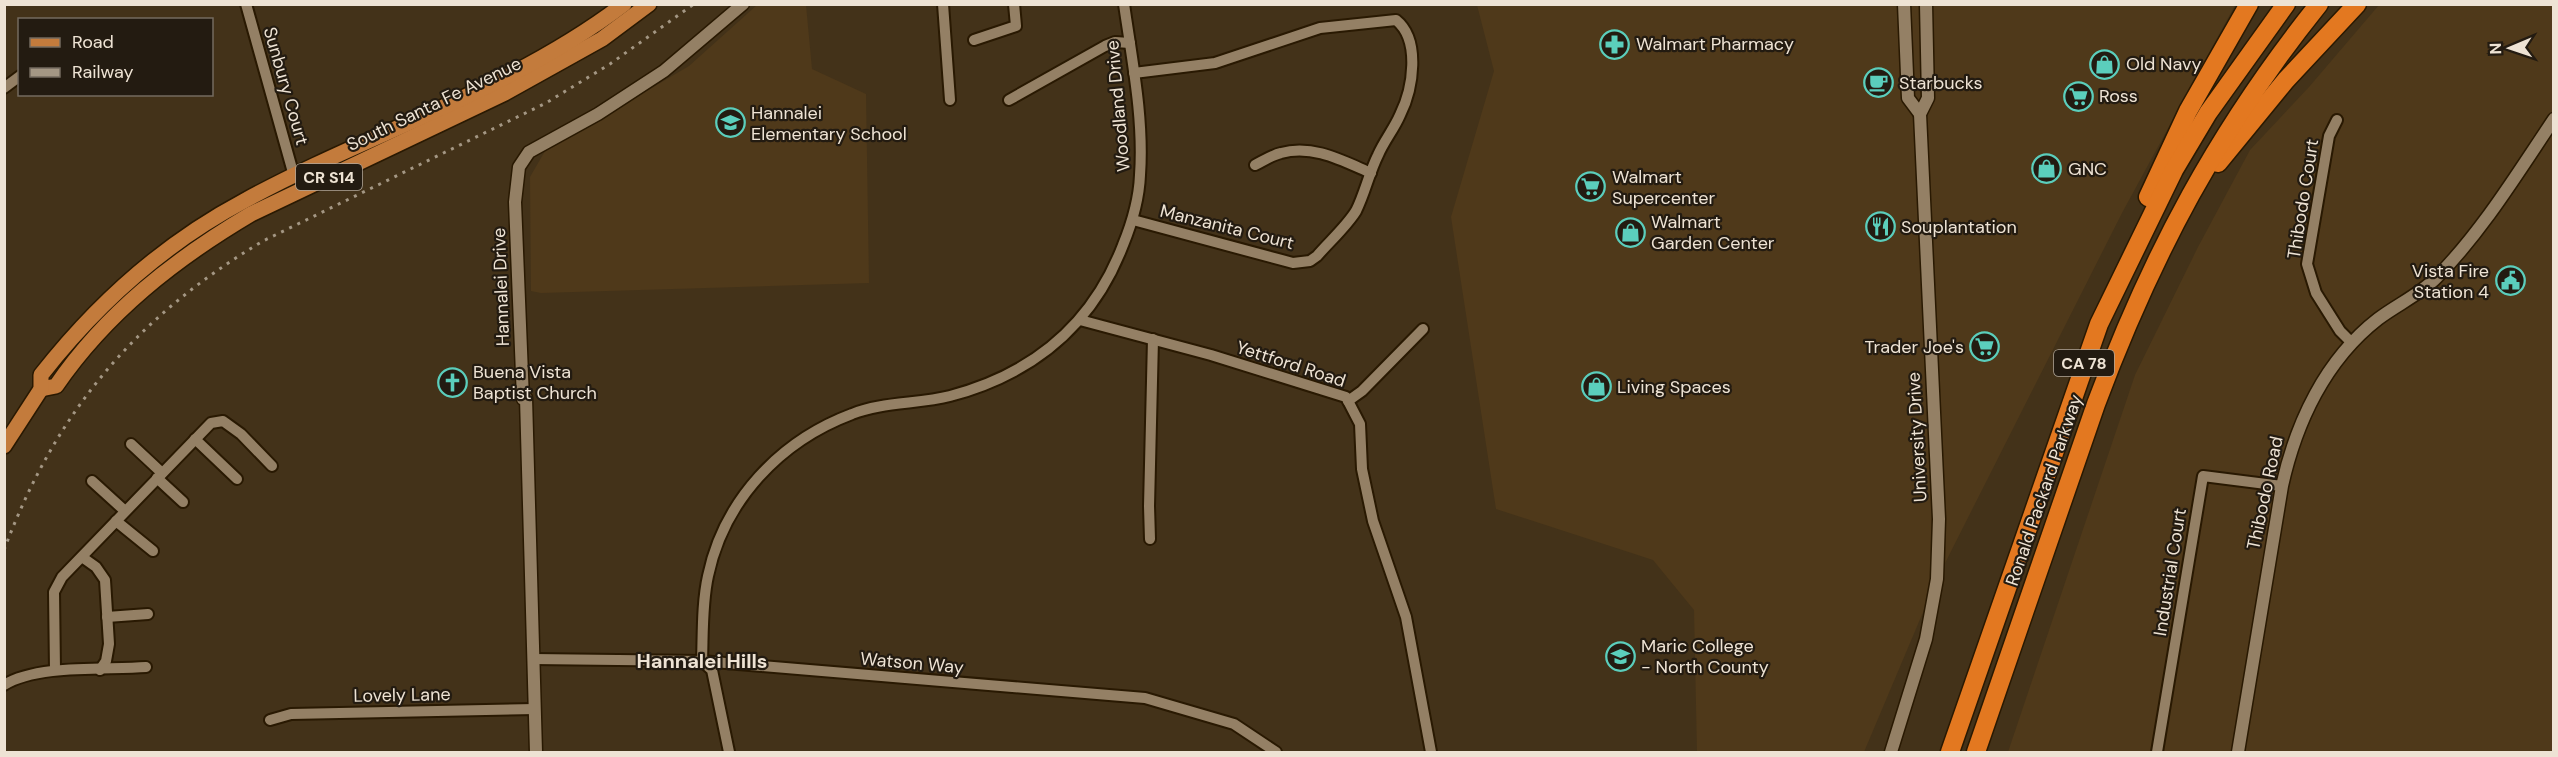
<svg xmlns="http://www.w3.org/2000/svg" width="2558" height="757" font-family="'DM Sans',sans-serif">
	<rect width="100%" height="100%" fill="#433219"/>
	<!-- built -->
	<g fill="#4f391a">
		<polygon points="757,5 806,5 812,69 866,94 869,283 541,293 531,291 530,177 545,151 689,66"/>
		<polygon points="1477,5 2235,5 2122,213 1937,579 1864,752 1697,752 1694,610 1653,560 1496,509 1451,217 1494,71"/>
		<polygon points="2379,5 2553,5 2553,752 2008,752 2135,375 2198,247 2250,150 2309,87"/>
	</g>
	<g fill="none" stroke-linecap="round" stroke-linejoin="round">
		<defs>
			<g id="minor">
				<polyline points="246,4 294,176"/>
				<polyline points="943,4 950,100"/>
				<polyline points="974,40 1016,26 1014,4"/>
				<polyline points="4,88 20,76"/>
				<polyline points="1009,100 1105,46 1115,42 1130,43"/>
				<polyline points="2337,120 2329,136 2307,264 2316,293 2340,331 2352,343"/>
				<path d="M1255,165c8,-4 17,-10 26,-12 32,-9 62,8 90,20"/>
				<path d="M1133,220l160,43 17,-2 7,-5c12,-14 29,-29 39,-45 9,-18 13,-38 22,-56 6,-14 16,-26 22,-40 13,-26 21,-75 -4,-95l-76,8 -105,35 -81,10"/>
				<polyline points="1080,320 1211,355 1346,397 1360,424 1362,469 1373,521 1406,617 1431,752"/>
				<polyline points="1348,401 1362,391 1423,329"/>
				<polyline points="195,439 237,479"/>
				<polyline points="131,444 162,473"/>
				<polyline points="157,478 183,502"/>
				<polyline points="92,481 125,511"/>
				<polyline points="116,521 153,551"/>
				<polyline points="1150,539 1149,506 1153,339"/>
				<polyline points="82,557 96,567 105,580 109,644 106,661 100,670"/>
				<polyline points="107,617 148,614"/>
				<polyline points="533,659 702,661 1145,698 1234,724 1276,752"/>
				<polyline points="55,670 54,592 62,577 211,423 223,421 241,434 272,466"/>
				<path d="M4,685c33,-21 102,-15 142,-18"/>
				<polyline points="270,720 291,714 535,709"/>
				<path d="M729,752l-17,-82 -10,-9c1,-28 0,-58 6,-85 16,-76 72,-135 144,-162 29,-12 67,-10 98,-18 83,-22 142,-70 173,-151 9,-22 16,-45 17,-70 4,-56 -8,-115 -16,-171"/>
				<polyline points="2157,752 2203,476 2282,486"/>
			</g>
			<g id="tertiary">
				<polyline points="1904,4 1908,98 1920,114"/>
				<polyline points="536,752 526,398 523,399 515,202 519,167 529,152 598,114 664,71 743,4"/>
				<polyline points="1891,752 1926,639 1937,579 1939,519 1920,114 1928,98 1926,4"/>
				<path d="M2238,752l44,-266c14,-63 43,-126 96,-167 18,-14 43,-25 59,-42 46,-47 80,-103 117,-158"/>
			</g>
			<g id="primary">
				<path d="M41,389l15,-3c50,-73 119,-127 195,-172l254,-121 97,-54 47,-35"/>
				<path d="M4,446l37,-57v-14c55,-70 124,-132 203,-174 124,-68 266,-110 380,-197"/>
			</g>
			<g id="motorway">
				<polyline points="2218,163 2286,80 2357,4"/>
				<polyline points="2148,197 2188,111 2249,4"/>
				<polyline points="1950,752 2099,324 2174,170 2208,113 2286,4"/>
				<path d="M1976,752l120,-348c56,-150 122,-274 223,-400"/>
			</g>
		</defs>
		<!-- minor casing -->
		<use href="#minor" stroke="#291902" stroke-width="14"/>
		<!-- tertiary casing -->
		<use href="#tertiary" stroke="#291902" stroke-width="15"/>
		<!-- primary casing -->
		<use href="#primary" stroke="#291902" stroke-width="18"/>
		<!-- motorway casing -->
		<use href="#motorway" stroke="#291902" stroke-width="21"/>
		<!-- minor -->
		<use href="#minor" stroke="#948065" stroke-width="10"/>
		<!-- tertiary -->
		<use href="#tertiary" stroke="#948065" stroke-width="12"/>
		<!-- primary -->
		<use href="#primary" stroke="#c37b3c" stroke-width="15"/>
		<!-- motorway -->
		<use href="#motorway" stroke="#e37820" stroke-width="18"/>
		<!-- rail -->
		<path stroke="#a49784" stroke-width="3" stroke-dasharray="3 6" stroke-linecap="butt" d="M4,550c52,-139 132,-233 259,-309l283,-138 64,-39 84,-60"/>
	</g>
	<!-- icons -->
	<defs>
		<symbol id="pharmacy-ring" viewBox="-11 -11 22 22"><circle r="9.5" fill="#231b11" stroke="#5bcebc" stroke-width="1.5"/><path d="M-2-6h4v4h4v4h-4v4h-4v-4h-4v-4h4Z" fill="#5bcebc"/></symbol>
		<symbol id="shop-ring" viewBox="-11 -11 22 22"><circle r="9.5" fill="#231b11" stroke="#5bcebc" stroke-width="1.5"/><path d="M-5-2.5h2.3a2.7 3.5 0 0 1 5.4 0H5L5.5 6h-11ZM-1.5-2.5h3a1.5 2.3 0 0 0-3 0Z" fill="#5bcebc"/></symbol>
		<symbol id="cafe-ring" viewBox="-11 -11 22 22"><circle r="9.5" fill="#231b11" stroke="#5bcebc" stroke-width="1.5"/><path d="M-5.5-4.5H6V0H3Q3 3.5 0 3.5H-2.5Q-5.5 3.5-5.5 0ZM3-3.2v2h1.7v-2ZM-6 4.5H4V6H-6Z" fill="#5bcebc"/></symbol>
		<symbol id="supermarket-ring" viewBox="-11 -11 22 22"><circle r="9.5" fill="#231b11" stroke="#5bcebc" stroke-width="1.5"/><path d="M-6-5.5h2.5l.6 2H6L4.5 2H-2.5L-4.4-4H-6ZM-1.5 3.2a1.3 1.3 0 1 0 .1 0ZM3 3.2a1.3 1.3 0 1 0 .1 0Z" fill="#5bcebc"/></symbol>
		<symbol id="school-ring" viewBox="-11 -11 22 22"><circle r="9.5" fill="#231b11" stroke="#5bcebc" stroke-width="1.5"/><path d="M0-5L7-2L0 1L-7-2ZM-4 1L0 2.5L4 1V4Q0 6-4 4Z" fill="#5bcebc"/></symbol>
		<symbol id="restaurant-ring" viewBox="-11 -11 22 22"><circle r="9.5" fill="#231b11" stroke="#5bcebc" stroke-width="1.5"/><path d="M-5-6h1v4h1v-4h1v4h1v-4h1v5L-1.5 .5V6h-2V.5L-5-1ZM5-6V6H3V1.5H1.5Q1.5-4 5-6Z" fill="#5bcebc"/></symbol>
		<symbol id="civic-ring" viewBox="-11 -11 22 22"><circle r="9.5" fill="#231b11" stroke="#5bcebc" stroke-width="1.5"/><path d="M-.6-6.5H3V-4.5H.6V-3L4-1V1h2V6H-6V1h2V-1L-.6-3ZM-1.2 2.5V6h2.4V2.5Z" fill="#5bcebc"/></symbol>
		<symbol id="church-ring" viewBox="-11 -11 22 22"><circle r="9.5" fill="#231b11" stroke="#5bcebc" stroke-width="1.5"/><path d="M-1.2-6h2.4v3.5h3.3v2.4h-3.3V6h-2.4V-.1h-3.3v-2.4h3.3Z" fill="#5bcebc"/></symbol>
	</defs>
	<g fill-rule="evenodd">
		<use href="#pharmacy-ring" x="1598" y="28" width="33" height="33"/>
		<use href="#shop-ring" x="2088" y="48" width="33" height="33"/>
		<use href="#cafe-ring" x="1862" y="66" width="33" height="33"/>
		<use href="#supermarket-ring" x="2062" y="80" width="33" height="33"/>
		<use href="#school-ring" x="714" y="106" width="33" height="33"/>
		<use href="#shop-ring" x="2030" y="152" width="33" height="33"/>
		<use href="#supermarket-ring" x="1574" y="170" width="33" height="33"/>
		<use href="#restaurant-ring" x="1864" y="210" width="33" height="33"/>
		<use href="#shop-ring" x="1614" y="216" width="33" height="33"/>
		<use href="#civic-ring" x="2494" y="264" width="33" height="33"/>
		<use href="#supermarket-ring" x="1968" y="330" width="33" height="33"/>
		<use href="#church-ring" x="436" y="366" width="33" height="33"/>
		<use href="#shop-ring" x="1580" y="370" width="33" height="33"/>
		<use href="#school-ring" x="1604" y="640" width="33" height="33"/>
	</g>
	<g text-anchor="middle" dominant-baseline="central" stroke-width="4.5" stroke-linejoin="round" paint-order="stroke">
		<!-- shield labels -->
		<g fill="#231b11" stroke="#b1a79a" stroke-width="1.5">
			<rect x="296" y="164" width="66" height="26" rx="4.5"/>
			<rect x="2054" y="350" width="60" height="26" rx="4.5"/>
		</g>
		<g font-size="16" font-weight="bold" fill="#eee3d4">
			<text x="329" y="177">CR S14</text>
			<text x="2084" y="363">CA 78</text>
		</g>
		<!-- poi labels -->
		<g font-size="18" fill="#eee3d4" stroke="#231b11" text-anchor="start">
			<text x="1636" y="44">Walmart Pharmacy</text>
			<text x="2126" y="64">Old Navy</text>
			<text x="1899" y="83">Starbucks</text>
			<text x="2099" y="96">Ross</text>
			<text x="751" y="113">Hannalei<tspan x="751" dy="21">Elementary School</tspan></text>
			<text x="2068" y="169">GNC</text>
			<text x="1612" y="177">Walmart<tspan x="1612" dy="21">Supercenter</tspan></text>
			<text x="1651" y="222">Walmart<tspan x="1651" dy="21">Garden Center</tspan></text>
			<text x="1901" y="227">Souplantation</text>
			<text x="2489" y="271" text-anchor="end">Vista Fire<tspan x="2489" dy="21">Station 4</tspan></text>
			<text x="1964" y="347" text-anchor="end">Trader Joe's</text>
			<text x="473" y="372">Buena Vista<tspan x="473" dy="21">Baptist Church</tspan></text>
			<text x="1617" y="387">Living Spaces</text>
			<text x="1641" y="646">Maric College<tspan x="1641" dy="21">- North County</tspan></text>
		</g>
		<!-- street labels -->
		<g font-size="18" fill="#eee3d4" stroke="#231b11">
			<text transform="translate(286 86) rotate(74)">Sunbury Court</text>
			<text transform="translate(434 104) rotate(-26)">South Santa Fe Avenue</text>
			<text transform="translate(1118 106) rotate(-95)">Woodland Drive</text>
			<text transform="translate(2303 199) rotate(-81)">Thibodo Court</text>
			<text transform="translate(1227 227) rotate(14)">Manzanita Court</text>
			<text transform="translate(501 287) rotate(-92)">Hannalei Drive</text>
			<text transform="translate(1291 364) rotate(18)">Yettford Road</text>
			<text transform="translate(1917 437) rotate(-93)">University Drive</text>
			<text transform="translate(2044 490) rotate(-71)">Ronald Packard Parkway</text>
			<text transform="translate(2265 493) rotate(-78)">Thibodo Road</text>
			<text transform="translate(2170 572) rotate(-81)">Industrial Court</text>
			<text transform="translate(912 663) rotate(5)">Watson Way</text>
			<text transform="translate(402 695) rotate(-1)">Lovely Lane</text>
		</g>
		<!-- neighbourhood labels -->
		<g font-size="20" font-weight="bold" fill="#eee3d4" stroke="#231b11">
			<text x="702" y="661">Hannalei Hills</text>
		</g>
	</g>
	<!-- border -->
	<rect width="2558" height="757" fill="none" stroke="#eee3d4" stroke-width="12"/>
	<!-- legend -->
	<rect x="18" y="18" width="195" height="78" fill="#231b11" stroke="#746b5f" stroke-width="1.5"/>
	<rect x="30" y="38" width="30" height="9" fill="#c37b3c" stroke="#746b5f" stroke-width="1.5"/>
	<text x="72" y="48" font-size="18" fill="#eee3d4">Road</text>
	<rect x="30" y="68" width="30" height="9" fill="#a49784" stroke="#746b5f" stroke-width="1.5"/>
	<text x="72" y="78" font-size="18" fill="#eee3d4">Railway</text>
	<!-- north arrow -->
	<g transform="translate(2510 48) rotate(268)" stroke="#231b11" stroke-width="4.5" paint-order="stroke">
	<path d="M0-4.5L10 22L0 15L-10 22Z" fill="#eee3d4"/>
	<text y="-9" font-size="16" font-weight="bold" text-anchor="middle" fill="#eee3d4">N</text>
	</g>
</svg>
